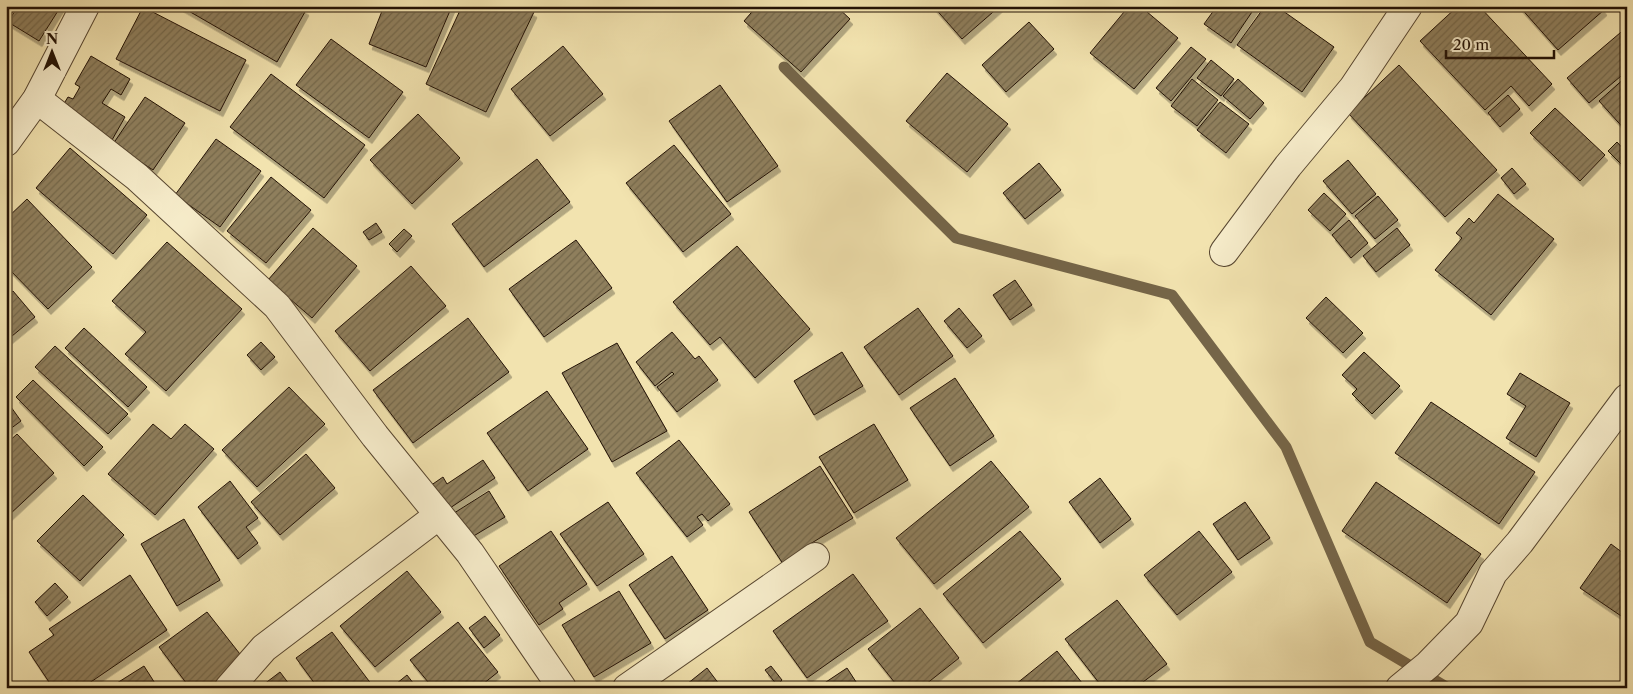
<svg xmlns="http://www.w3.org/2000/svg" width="1633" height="694" font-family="'Libre Caslon Text',serif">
	<defs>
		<pattern id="building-hatch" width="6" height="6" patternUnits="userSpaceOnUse" patternTransform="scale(1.25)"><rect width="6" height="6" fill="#8f7f5d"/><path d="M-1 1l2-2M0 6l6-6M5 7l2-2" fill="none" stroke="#74674b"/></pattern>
		<filter id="shadow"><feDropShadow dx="3" dy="5.5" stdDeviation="0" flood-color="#0004"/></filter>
	</defs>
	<rect width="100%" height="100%" fill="#f2e3af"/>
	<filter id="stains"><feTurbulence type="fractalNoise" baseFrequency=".004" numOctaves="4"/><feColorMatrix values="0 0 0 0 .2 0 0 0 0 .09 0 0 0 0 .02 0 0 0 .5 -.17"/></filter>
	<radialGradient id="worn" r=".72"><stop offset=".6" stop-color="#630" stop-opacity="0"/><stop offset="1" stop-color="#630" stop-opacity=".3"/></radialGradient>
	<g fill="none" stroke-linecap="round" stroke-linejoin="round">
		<!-- stream -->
		<polyline stroke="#756548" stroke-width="11" points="784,67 956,238 1172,295 1286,447 1370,642 1448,688"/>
	</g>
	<!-- building -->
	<g fill="url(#building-hatch)" stroke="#231205" filter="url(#shadow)">
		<polygon points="18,6 61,6 39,41 8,22"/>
		<polygon points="180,6 300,6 306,10 277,62"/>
		<polygon points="384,6 452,6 426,67 369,44"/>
		<polygon points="462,6 522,6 534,12 486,112 426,84"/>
		<polygon points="757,6 836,6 850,19 801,72 744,21"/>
		<polygon points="933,6 1000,6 962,39"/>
		<polygon points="1129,6 1140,6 1178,38 1134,89 1090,53"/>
		<polygon points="1217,6 1256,6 1231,43 1204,24"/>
		<polygon points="1265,6 1276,6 1334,47 1302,92 1237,45"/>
		<polygon points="1458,6 1479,6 1552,84 1529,106 1511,86 1485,110 1420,41"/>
		<polygon points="1519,6 1601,6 1604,10 1558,50"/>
		<polygon points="143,7 246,60 220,111 116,59"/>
		<polygon points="1029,22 1054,49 1006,92 982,65"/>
		<polygon points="1627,27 1627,71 1589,103 1567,78"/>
		<polygon points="331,39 403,92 369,138 296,85"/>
		<polygon points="563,46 603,94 550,136 511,89"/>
		<polygon points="1191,47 1206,59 1171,101 1156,88"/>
		<polygon points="91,56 130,79 121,95 111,89 102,103 125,117 112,140 60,110 68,97 73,99 80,87 75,84"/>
		<polygon points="1211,60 1234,79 1221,96 1197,78"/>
		<polygon points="1399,65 1497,170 1445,217 1348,113"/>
		<polygon points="947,73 1008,124 967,172 906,121"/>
		<polygon points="271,74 365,145 324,198 230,127"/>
		<polygon points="1627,76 1627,132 1599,101"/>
		<polygon points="1192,79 1218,100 1197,126 1171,106"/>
		<polygon points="1238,79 1264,103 1250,119 1223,96"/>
		<polygon points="720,85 778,166 727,202 669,121"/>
		<polygon points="1508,95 1520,109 1500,127 1488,113"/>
		<polygon points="145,97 185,123 153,170 113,144"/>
		<polygon points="1220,102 1249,124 1226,153 1197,130"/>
		<polygon points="1555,108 1605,155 1580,181 1530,133"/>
		<polygon points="418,114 460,158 412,204 370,160"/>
		<polygon points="216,139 261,171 220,227 175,195"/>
		<polygon points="1617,142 1627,153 1627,170 1608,151"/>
		<polygon points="674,145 731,214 683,252 626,183"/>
		<polygon points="70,148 147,215 113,254 36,188"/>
		<polygon points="537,159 570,202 484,267 452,224"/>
		<polygon points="1348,160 1376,194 1352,214 1323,181"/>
		<polygon points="1039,163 1061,190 1025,219 1003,193"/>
		<polygon points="1512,168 1526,184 1514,194 1501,178"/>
		<polygon points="271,177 311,210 266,263 227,231"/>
		<polygon points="1324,193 1346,214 1330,231 1308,210"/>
		<polygon points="1498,194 1554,239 1491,315 1435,270 1462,238 1456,233 1469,218 1474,223"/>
		<polygon points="1378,196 1398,220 1375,239 1355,216"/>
		<polygon points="27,199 92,267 48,309 6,266 6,219"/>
		<polygon points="1349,220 1368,243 1351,258 1332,235"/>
		<polygon points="376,223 382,232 369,240 363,232"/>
		<polygon points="313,228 357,266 312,318 268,280"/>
		<polygon points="1397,228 1410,245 1376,272 1363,256"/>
		<polygon points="404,229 412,236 397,252 389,244"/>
		<polygon points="576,240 612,288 544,337 509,289"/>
		<polygon points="167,242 242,309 166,391 125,354 146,332 112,301"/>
		<polygon points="737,246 810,329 755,378 720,337 710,345 673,302"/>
		<polygon points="411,266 446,306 370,371 335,331"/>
		<polygon points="1015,280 1032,305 1010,320 993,295"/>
		<polygon points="13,291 35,317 6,341 6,296"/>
		<polygon points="1326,297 1363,333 1343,353 1306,318"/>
		<polygon points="918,308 953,356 899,395 864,347"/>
		<polygon points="959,308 982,336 967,348 944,321"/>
		<polygon points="468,318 509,372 413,443 373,390"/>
		<polygon points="84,328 147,387 128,407 65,348"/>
		<polygon points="672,332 695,359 699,356 718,380 677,412 657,387 674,374 672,372 655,386 636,362"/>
		<polygon points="261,342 275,357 261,370 247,355"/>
		<polygon points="617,343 667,431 612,462 562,373"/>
		<polygon points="55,346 128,414 108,434 35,367"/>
		<polygon points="842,352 863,386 814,415 794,381"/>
		<polygon points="1364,352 1400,386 1372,414 1352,394 1357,389 1342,375"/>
		<polygon points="1520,373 1570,403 1536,457 1506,438 1526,406 1507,394"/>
		<polygon points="955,378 994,436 950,466 910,408"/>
		<polygon points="33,380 103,447 84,466 16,397"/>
		<polygon points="289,387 325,424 257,487 222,450"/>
		<polygon points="547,391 588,449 528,491 487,433"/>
		<polygon points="6,400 21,421 6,432"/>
		<polygon points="1431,402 1535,472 1499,524 1395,453"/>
		<polygon points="153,424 171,439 185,424 214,449 155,515 108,474"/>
		<polygon points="874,424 908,480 854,513 819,457"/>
		<polygon points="17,434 54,473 8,516 6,444"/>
		<polygon points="679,440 730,504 708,521 702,514 697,517 703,525 687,537 636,473"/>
		<polygon points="306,454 335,488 280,535 251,502"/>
		<polygon points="483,460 495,478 444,512 427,488 443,477 447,484"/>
		<polygon points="991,461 1029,507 934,584 896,538"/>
		<polygon points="820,466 853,518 810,544 815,553 787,570 749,512"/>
		<polygon points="1100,478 1131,519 1100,543 1069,502"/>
		<polygon points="230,481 258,518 246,527 258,543 238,559 198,507"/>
		<polygon points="1376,482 1481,554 1447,603 1342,531"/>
		<polygon points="489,491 505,517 467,540 451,515"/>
		<polygon points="83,495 124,535 80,581 37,541"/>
		<polygon points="608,502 644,554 597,586 560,534"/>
		<polygon points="1245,502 1270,538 1238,560 1213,524"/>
		<polygon points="184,519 220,580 177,606 141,544"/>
		<polygon points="551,531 587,584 559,603 563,609 539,625 499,566"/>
		<polygon points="1020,531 1061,579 983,643 943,594"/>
		<polygon points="1199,531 1232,572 1177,615 1144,575"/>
		<polygon points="1611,544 1627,556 1627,620 1580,588"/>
		<polygon points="672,556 708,610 665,639 629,585"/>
		<polygon points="407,571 441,612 375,667 340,626"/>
		<polygon points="853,574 888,621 807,678 773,631"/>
		<polygon points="130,575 167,630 82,688 53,688 29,652 54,635 49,629"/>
		<polygon points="55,583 68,597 47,616 35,602"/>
		<polygon points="619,591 651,643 594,677 562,625"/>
		<polygon points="1117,600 1167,664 1135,688 1103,688 1065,639"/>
		<polygon points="920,608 959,658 921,688 899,688 868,649"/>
		<polygon points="207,612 247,663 215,688 190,688 159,647"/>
		<polygon points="485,616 500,635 484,648 469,628"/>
		<polygon points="458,622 498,672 478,688 433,688 410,660"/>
		<polygon points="332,632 372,685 368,688 318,688 296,658"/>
		<polygon points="1057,651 1086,688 1011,688"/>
		<polygon points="144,666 158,688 109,688"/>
		<polygon points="771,666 782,680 777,685 765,670"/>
		<polygon points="707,668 722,688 682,688"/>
		<polygon points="847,668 860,688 817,688"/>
		<polygon points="280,672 292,688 259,688"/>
		<polygon points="407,675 417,688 391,688"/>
	</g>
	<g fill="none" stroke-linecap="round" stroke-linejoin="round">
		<defs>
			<g id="minor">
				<polyline points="37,99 137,177 277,306 375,436 470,553 562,688"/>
				<polyline points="1224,252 1288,166 1353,88 1408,6"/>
				<polyline points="229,688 264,648 439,515"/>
				<polyline points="627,688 815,557"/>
				<polyline points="1400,688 1428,665 1469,623 1493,573 1520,542 1627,398"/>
			</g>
			<polyline id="tertiary" points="6,142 37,99 85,6"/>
		</defs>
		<!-- minor casing -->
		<use href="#minor" stroke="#574630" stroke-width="30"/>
		<!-- tertiary casing -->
		<use href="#tertiary" stroke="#574630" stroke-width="30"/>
		<!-- minor -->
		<use href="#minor" stroke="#f7edcb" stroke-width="28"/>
		<!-- tertiary -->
		<use href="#tertiary" stroke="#f7edcb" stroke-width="28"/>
	</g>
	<!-- margin -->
	<rect width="1633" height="694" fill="none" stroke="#f2e3af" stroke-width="25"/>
	<rect x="8" y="8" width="1618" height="679" fill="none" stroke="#231205" stroke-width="2.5"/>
	<rect x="12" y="12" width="1608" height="669" fill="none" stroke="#231205"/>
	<!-- north arrow -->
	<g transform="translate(52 52)" stroke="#f7edcb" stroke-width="4" paint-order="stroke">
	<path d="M0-4L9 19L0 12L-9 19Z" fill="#231205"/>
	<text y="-8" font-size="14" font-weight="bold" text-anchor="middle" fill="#231205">N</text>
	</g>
	<!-- scale -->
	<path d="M1446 50v8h108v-8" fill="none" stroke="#231205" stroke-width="2.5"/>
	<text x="1453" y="50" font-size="15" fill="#231205" stroke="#f7edcb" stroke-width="4" paint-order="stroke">20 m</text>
	<rect width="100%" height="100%" filter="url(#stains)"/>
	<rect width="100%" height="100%" fill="url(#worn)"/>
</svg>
